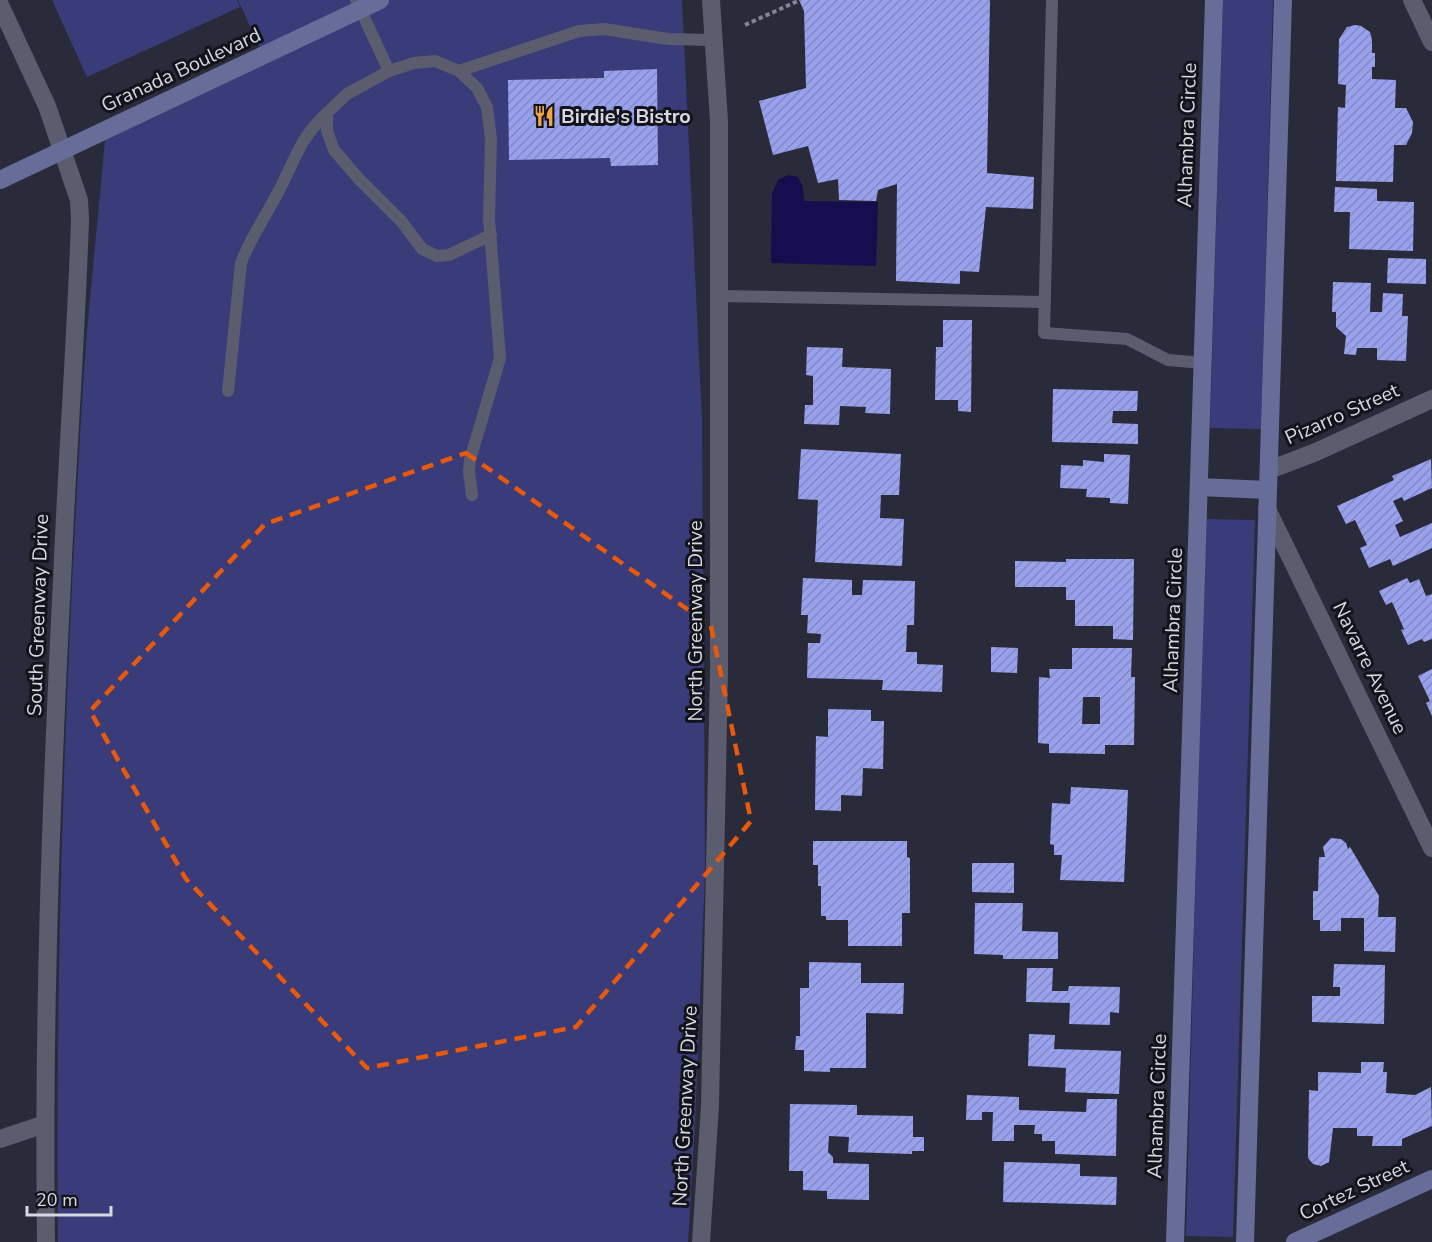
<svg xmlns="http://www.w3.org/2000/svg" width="1432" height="1242" font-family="'Nunito Sans',sans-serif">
	<defs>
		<pattern id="building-hatch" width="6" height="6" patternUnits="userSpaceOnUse" patternTransform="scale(1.5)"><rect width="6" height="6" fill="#99a1ed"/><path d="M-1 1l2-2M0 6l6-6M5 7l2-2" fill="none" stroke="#8389c3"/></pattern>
	</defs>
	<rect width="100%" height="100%" fill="#292b3a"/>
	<!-- grass -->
	<g fill="#393c78">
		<polygon points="52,0 237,0 240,7 87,77"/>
		<path d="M238,0h444l20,419 2,268 1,186 -10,252 -7,117h-630c-3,-291 8,-582 26,-872 6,-80 15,-160 22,-240l157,-75z"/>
		<polygon points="1223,0 1273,0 1261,429 1210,428"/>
		<polygon points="1205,519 1255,520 1233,1237 1186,1236"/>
	</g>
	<!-- water -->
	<polygon fill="#150d4d" points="788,175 798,177 803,187 804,201 878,202 876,266 771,263 772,194 778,180"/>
	<!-- building -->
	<g fill="url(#building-hatch)" fill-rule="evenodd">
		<polygon points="799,0 990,0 987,173 1034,177 1033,209 986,207 979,272 960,271 960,284 896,281 897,184 878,190 876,201 839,200 838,179 818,183 808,146 773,155 759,101 806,88 804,11"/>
		<polygon points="1355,25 1361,26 1370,32 1372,40 1372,53 1375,53 1375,67 1372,67 1372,79 1396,80 1395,108 1406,108 1413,122 1412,133 1406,145 1394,145 1393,182 1336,181 1338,107 1345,108 1346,85 1338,84 1339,39 1347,27"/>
		<polygon points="657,69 658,165 611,166 610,158 509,160 508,80 604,78 604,71"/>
		<polygon points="1335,187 1377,189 1377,201 1414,202 1413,251 1349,249 1350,212 1334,212"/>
		<polygon points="1388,258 1426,259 1426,284 1387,283"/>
		<polygon points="1333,282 1371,283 1370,312 1382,312 1383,293 1403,294 1402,316 1408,316 1406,361 1377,360 1377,348 1357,348 1356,355 1344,354 1346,336 1336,327 1336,312 1332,312"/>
		<polygon points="943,320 972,320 971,412 958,411 958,400 935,400 936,347 943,347"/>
		<polygon points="807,347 843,348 842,367 891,369 890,414 865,413 866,407 840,406 839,425 804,424 805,405 813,405 813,376 806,375"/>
		<polygon points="1053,389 1138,391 1137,411 1113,411 1112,423 1138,424 1138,444 1052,442"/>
		<polygon points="801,449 901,454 899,495 881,495 880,518 904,519 902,566 815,562 818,500 798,499"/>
		<polygon points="1104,454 1130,455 1128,504 1110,503 1110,498 1086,497 1087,489 1060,488 1061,465 1083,466 1083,460 1104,462"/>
		<polygon points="1431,459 1432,488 1404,501 1402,497 1393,501 1403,521 1395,525 1400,537 1432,523 1432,548 1393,566 1390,559 1369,568 1360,548 1367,545 1355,520 1346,524 1337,506 1394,480 1392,476"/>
		<polygon points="1066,559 1134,559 1133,640 1113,639 1113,626 1075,626 1075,600 1066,600 1066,587 1015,587 1015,561 1066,562"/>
		<polygon points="803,578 852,580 852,595 862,595 863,580 915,581 914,625 907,625 906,652 917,652 917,664 943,665 942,692 882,690 883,680 807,678 808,643 820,643 821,634 807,633 808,615 801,615"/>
		<polygon points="1407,578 1410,583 1419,579 1426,596 1432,594 1432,639 1424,642 1422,639 1408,645 1401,630 1404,629 1392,602 1386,605 1379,591"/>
		<polygon points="991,647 1018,648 1017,673 991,672"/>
		<path d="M1072,648h60l-1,29h4l-1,68h-29v9l-56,-1v-9l-11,-1 1,-66 11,1 -1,-9h23zM1083,697h17v27h-18z"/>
		<polygon points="1432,669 1432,716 1426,703 1430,701 1418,676"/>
		<polygon points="828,709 871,710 871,721 884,721 883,769 863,768 862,796 841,795 841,811 815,810 816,736 828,737"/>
		<polygon points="1071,787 1128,790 1124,882 1060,880 1062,855 1054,855 1054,845 1050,844 1052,803 1070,804"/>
		<polygon points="1331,838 1341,839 1346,843 1348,849 1350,847 1379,896 1378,917 1396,917 1395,952 1364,951 1364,918 1341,918 1341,931 1320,931 1320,920 1313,920 1313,891 1318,891 1319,857 1325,857 1323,847"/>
		<polygon points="813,841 907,841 907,857 910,858 910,913 902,913 902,946 848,946 848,920 826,920 826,916 821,916 821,886 818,886 818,865 813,865"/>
		<polygon points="972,863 1014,863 1014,893 972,892"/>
		<polygon points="975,903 1023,903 1022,931 1058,932 1058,959 1003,959 1003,955 974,954"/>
		<polygon points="809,962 861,963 861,983 904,983 903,1014 866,1013 866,1068 830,1068 830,1072 804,1071 804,1050 795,1050 796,1036 800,1036 800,988 809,988"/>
		<polygon points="1334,964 1385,965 1384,1024 1312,1022 1312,996 1340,996 1340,987 1333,987"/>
		<polygon points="1027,968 1053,968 1052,991 1068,991 1069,986 1120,987 1119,1013 1110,1012 1110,1025 1069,1024 1070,1003 1026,1002"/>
		<polygon points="1029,1034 1055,1035 1054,1049 1121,1051 1119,1094 1065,1092 1066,1068 1028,1066"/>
		<polygon points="1361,1062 1384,1062 1383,1072 1387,1072 1386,1093 1415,1095 1431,1087 1432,1126 1402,1139 1402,1146 1372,1146 1373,1136 1357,1136 1357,1128 1333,1128 1329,1162 1321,1166 1313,1164 1308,1158 1309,1090 1318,1091 1318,1072 1361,1073"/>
		<polygon points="967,1095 1019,1097 1019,1110 1086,1112 1087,1099 1117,1099 1116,1156 1055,1154 1055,1141 1042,1141 1042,1134 1034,1134 1035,1125 1014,1125 1014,1141 992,1141 993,1112 982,1112 982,1120 966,1120"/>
		<polygon points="790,1104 857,1105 857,1115 913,1116 913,1137 924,1137 924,1151 912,1151 912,1154 848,1152 849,1137 829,1136 828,1152 833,1157 833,1163 869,1164 869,1200 827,1199 827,1191 803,1190 803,1171 789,1171"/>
		<polygon points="1004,1162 1080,1164 1080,1176 1117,1177 1116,1205 1003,1202"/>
	</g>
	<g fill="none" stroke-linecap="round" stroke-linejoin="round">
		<!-- path -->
		<polyline stroke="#81838f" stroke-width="4" stroke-dasharray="4.5 3" stroke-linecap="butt" points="745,25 800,0"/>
		<!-- lane -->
		<g stroke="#5b5d6e" stroke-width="12">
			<polyline points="356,0 389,71"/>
			<polyline points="1052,0 1044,333 1127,339 1168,360 1203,363"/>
			<polyline points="459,71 579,31 604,29 668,39 713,40"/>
			<polyline points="718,296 1045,302"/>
			<path d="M228,391l13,-128c9,-24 23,-44 35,-67 19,-34 21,-55 51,-83"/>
			<polyline points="472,495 469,472 470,460 500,358 489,219 491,139 487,107 477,88 459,71 435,61 414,63 389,71 347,94 327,113 327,131 334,150 359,179 402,222 422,249 437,256 449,255 491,235"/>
		</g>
		<!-- street -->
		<g stroke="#5b5d6e" stroke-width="18">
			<polyline points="1412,0 1432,42"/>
			<path d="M0,5l47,101 32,94 1,20c-4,120 -13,240 -18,360 -11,220 -19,441 -16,662"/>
			<polyline points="1269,470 1316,452 1432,399"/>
			<polyline points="1267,509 1432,848"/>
			<polyline points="0,1139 45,1124"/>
			<polyline points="701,1242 710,1106 719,673 719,121 711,0"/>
		</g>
		<!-- secondary -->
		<g stroke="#686c99" stroke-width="18">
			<polyline points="0,180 380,0"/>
			<polyline points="1199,487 1268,490"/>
			<polyline points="1175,1242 1214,0"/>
			<polyline points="1245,1242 1283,0"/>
			<polyline points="1295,1242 1432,1179"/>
		</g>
	</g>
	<!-- marked area -->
	<path fill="none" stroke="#e8590c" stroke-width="4.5" stroke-dasharray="12 8" stroke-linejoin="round" d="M466,453l245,173 40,195 -175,206 -209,41 -181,-189 -96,-168 175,-187z"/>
	<!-- icons -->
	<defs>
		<symbol id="restaurant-bare" viewBox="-9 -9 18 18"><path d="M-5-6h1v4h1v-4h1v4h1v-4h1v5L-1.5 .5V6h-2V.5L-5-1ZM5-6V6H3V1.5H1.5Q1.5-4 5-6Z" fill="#f3a442" stroke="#13141b" stroke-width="2.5" paint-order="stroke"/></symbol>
	</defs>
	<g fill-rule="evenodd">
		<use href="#restaurant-bare" x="529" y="101" width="30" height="30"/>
	</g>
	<g text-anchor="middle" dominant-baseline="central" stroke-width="6" stroke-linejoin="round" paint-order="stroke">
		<!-- street labels -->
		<g font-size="20" fill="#d6d8e2" stroke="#13141b">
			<text transform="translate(181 70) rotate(-25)">Granada Boulevard</text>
			<text transform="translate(1187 135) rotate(-88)">Alhambra Circle</text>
			<text transform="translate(1342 414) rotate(-24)">Pizarro Street</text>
			<text transform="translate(38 615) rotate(-88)">South Greenway Drive</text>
			<text transform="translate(1173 620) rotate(-88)">Alhambra Circle</text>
			<text transform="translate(695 621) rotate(-90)">North Greenway Drive</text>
			<text transform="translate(1370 668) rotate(64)">Navarre Avenue</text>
			<text transform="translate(685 1106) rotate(-87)">North Greenway Drive</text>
			<text transform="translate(1157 1106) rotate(-88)">Alhambra Circle</text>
			<text transform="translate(1354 1190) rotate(-25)">Cortez Street</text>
		</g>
		<!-- poi labels -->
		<g font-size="20" font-weight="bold" fill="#d6d8e2" stroke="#13141b" text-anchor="start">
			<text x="561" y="116">Birdie's Bistro</text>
		</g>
	</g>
	<!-- scale -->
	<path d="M27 1206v9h84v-9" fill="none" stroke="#d6d8e2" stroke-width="3"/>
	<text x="36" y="1206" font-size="18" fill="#d6d8e2" stroke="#13141b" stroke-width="4.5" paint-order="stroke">20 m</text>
</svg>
